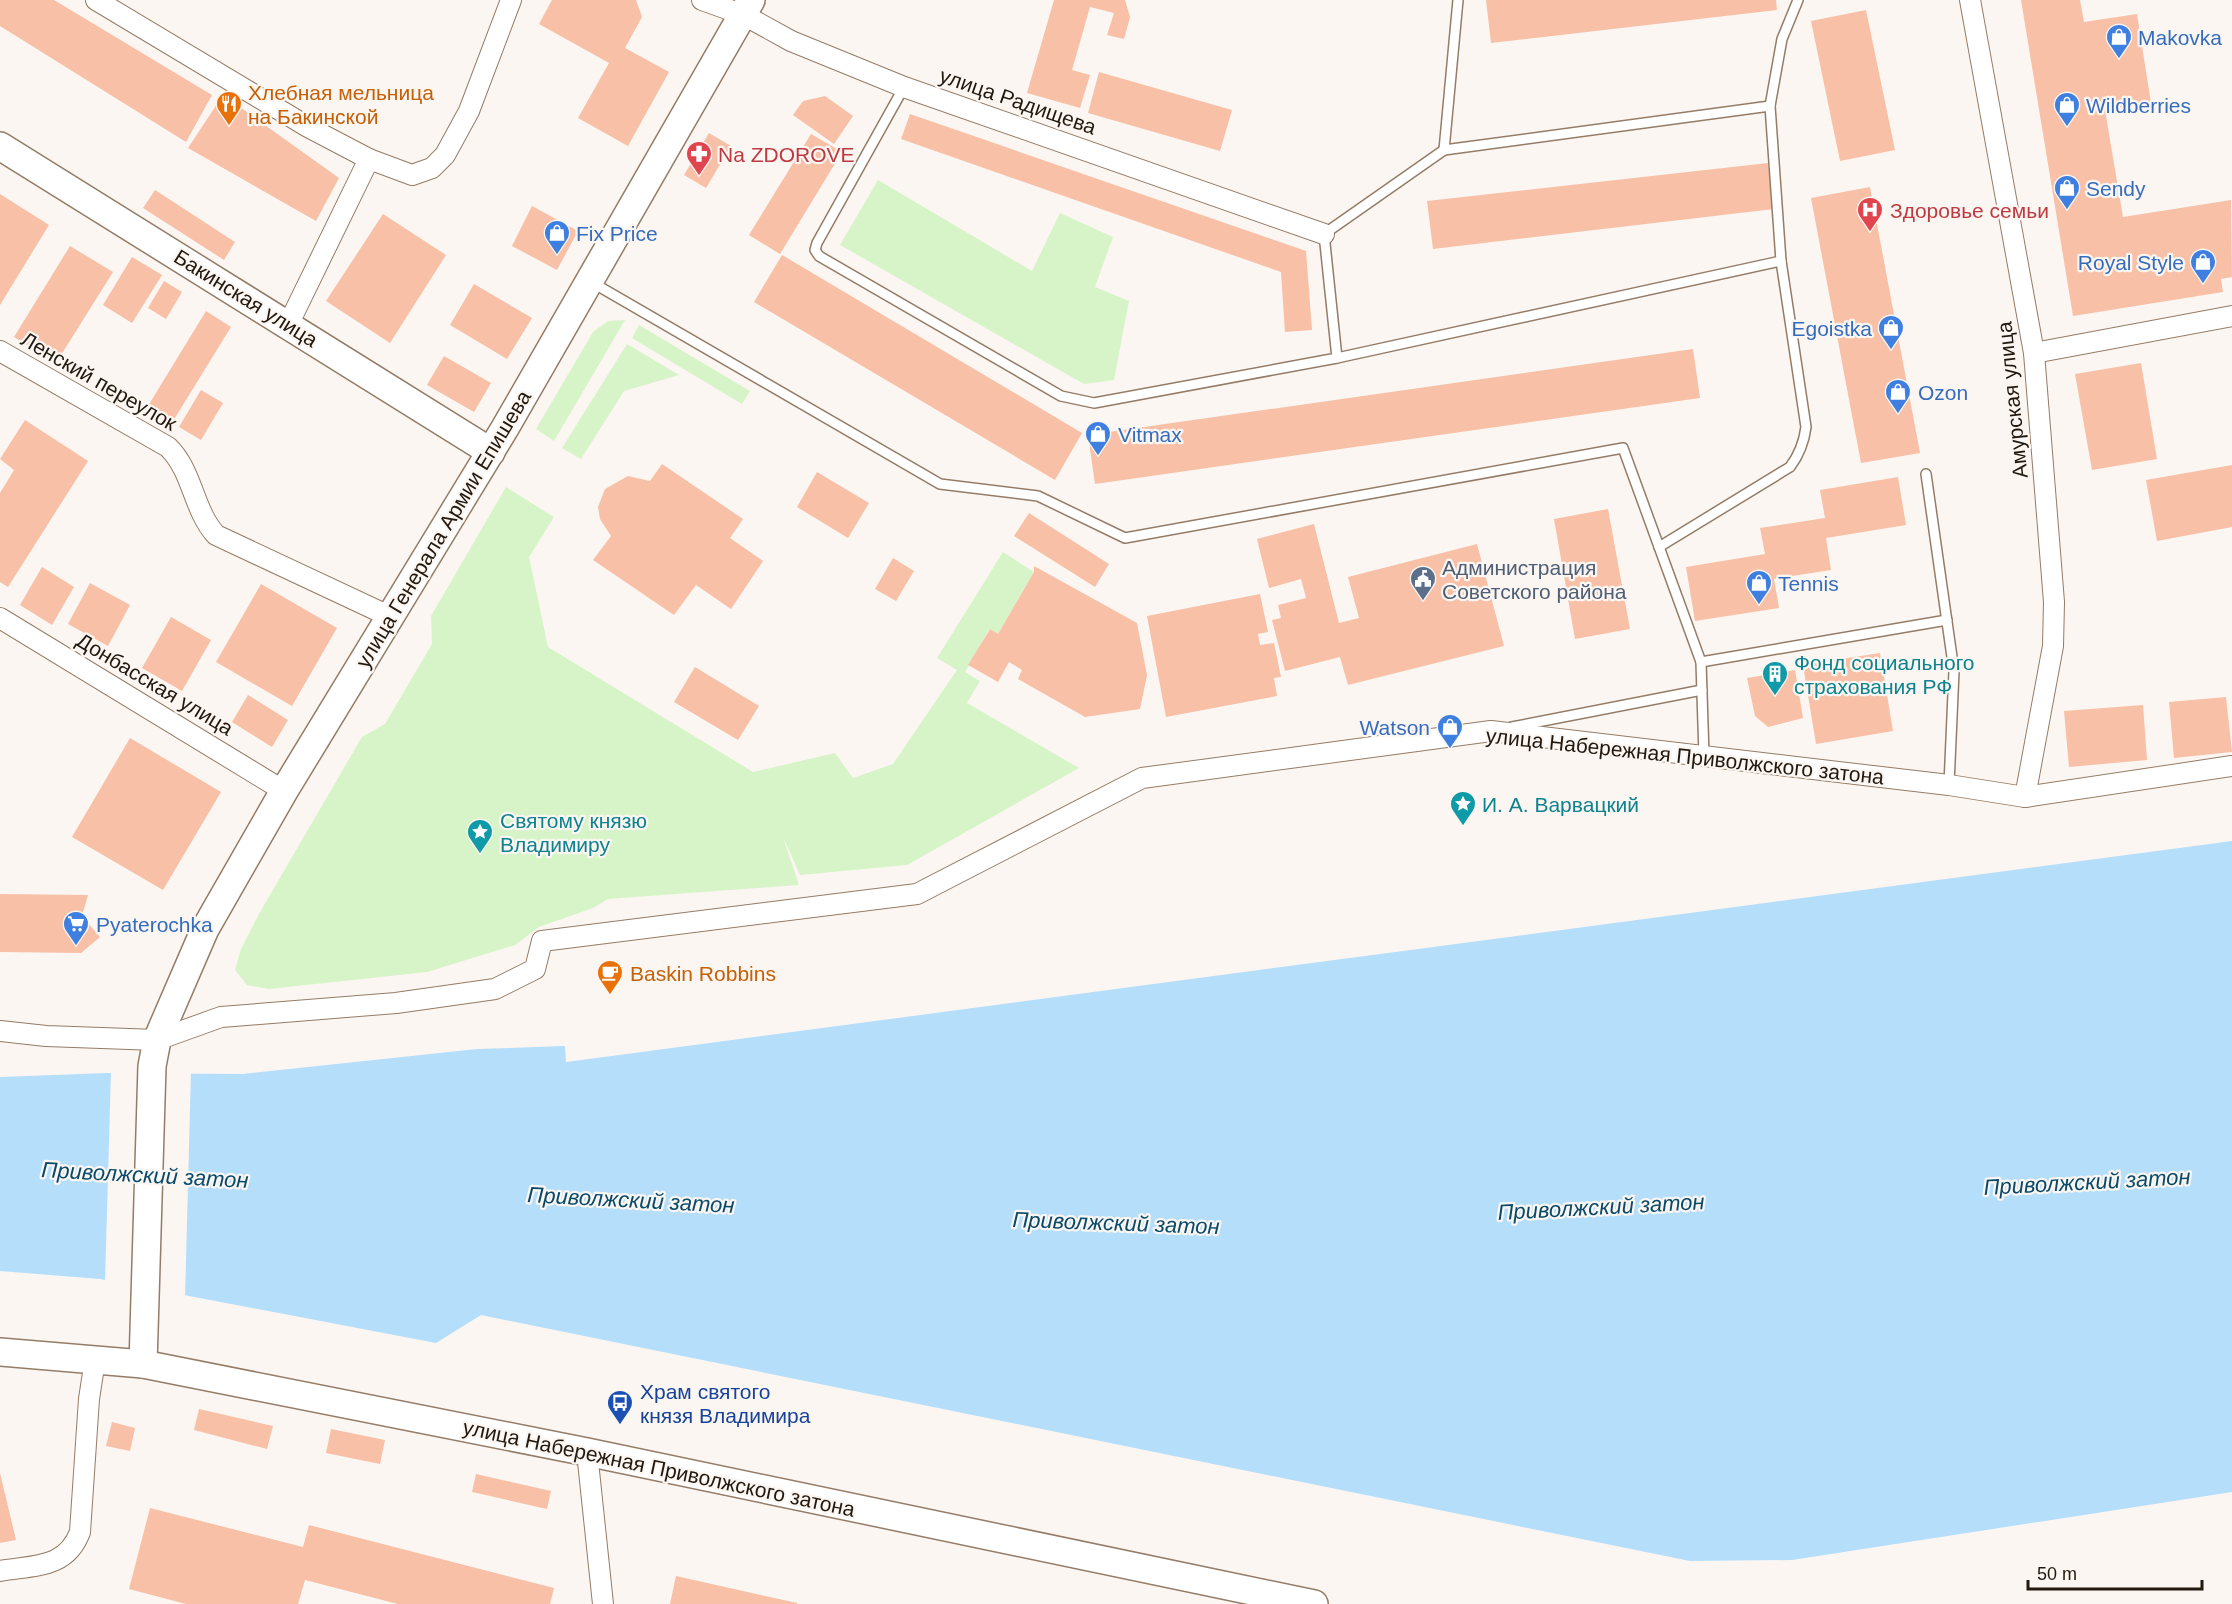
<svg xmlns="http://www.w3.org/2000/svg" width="2232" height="1604" font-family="Arial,sans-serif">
	<rect width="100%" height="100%" fill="#fbf6f1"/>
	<!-- green -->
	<g fill="#d7f4c9">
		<polygon points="878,180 1032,271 1060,213 1113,237 1095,287 1129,301 1114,380 1084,384 840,245"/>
		<polygon points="625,320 554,441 536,429 593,332 608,321"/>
		<polygon points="639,325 750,391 742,404 632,338"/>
		<polygon points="627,344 679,375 624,391 581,459 562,448"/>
		<polygon points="506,487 554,517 529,557 548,647 753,772 835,753 853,778 893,764 957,670 937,658 1003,552 1034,572 998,634 989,629 965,672 980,681 967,703 1079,768 907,865 800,875 783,837 799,885 608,899 593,908 539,927 515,945 427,972 269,989 247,985 235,970 241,949 260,912 362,737 385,724 432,644 431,616"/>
	</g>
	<!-- water -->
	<polygon fill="#b5defb" points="2232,841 2232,1492 1792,1560 1690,1561 481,1315 436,1343 100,1279 0,1271 0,1077 107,1073 243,1074 477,1049 565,1046 566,1062"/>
	<!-- pier -->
	<polygon fill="#fbf6f1" points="111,1070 191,1071 185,1298 105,1283"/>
	<!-- building -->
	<g fill="#f8c0a7">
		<polygon points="0,0 54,0 212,95 186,142 0,26"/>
		<polygon points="552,0 636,0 642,17 625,48 669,72 628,146 578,118 609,63 539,24"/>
		<polygon points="1054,0 1125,0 1130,17 1124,39 1107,35 1114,13 1090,7 1072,70 1090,75 1080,108 1027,93"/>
		<polygon points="1486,0 1776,0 1777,10 1491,43"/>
		<polygon points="2021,0 2080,0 2084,22 2137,14 2151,103 2105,110 2123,217 2231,200 2232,277 2221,279 2223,292 2073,316"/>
		<polygon points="1866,10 1895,150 1840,161 1811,21"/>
		<polygon points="1099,72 1232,110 1220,151 1088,113"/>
		<polygon points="223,95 339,178 316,221 188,148"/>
		<polygon points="825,96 853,116 834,144 793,115 803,101"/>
		<polygon points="910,114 1306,251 1312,330 1285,332 1281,272 901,139"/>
		<polygon points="709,133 731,146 706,188 684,175"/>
		<polygon points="811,134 842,152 780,254 749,235"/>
		<polygon points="1768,163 1774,209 1433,249 1427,201"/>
		<polygon points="1870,187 1920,453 1861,463 1811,198"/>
		<polygon points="155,190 235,242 224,260 143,208"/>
		<polygon points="0,194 49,225 0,305"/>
		<polygon points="532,206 578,231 557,270 512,246"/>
		<polygon points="383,214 446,255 390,343 326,301"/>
		<polygon points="70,246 113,272 56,363 14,337"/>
		<polygon points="782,255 1082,433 1055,480 754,302"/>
		<polygon points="132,257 162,275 132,323 103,305"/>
		<polygon points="164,281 182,292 166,319 148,308"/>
		<polygon points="474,284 532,318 507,359 450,325"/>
		<polygon points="206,311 231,327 173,421 148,406"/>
		<polygon points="1693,349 1700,398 1095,484 1088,435"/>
		<polygon points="444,356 491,383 474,412 427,385"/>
		<polygon points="2141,363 2157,459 2092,470 2075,374"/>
		<polygon points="201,390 223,403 201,440 179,427"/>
		<polygon points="25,420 88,461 8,587 0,582 0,493 14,470 0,459"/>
		<polygon points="662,464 743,519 730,538 763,561 731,609 696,585 674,615 593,560 611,536 600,519 598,507 605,489 628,476 650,481"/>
		<polygon points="2232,465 2232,527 2157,541 2146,480"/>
		<polygon points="817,472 869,503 848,538 797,507"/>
		<polygon points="1898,477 1906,525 1826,538 1831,570 1774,579 1779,608 1695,621 1686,567 1765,554 1760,528 1825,518 1820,490"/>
		<polygon points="1608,509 1630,629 1575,639 1554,519"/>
		<polygon points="1029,513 1109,564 1095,587 1014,536"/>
		<polygon points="1314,524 1339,623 1359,618 1348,577 1477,544 1504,646 1348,685 1340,657 1285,671 1272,620 1281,618 1278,605 1306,598 1301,579 1269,588 1257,539"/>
		<polygon points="893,558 914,571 896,601 875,589"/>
		<polygon points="1034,566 1137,623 1147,675 1140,709 1085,717 1018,679 1022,670 1009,662 998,682 968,665 990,629 998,634 1034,572"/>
		<polygon points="42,567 74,587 52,625 20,605"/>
		<polygon points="90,583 130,605 108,646 68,624"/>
		<polygon points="261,584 337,628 292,706 216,662"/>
		<polygon points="1260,594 1268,632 1258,634 1260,645 1274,643 1281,677 1274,678 1277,696 1166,717 1147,616"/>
		<polygon points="171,617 211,640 182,691 142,668"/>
		<polygon points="1880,653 1893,731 1816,744 1803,665"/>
		<polygon points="695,667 759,706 738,740 674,702"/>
		<polygon points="1795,670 1803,718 1768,727 1755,716 1747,678"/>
		<polygon points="248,695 288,720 272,747 232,722"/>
		<polygon points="2226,697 2232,752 2174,758 2169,702"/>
		<polygon points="2143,705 2147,760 2069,767 2064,711"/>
		<polygon points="130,738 221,792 163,890 72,837"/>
		<polygon points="0,894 88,895 82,916 100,937 81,953 0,952"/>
		<polygon points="199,1409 273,1426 267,1449 194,1430"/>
		<polygon points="112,1422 135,1428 130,1451 106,1446"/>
		<polygon points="331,1429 385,1440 380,1464 326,1453"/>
		<polygon points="0,1473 16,1540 0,1543"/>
		<polygon points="476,1474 551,1491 547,1509 472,1492"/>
		<polygon points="150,1508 303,1547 309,1525 554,1588 550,1604 398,1604 305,1580 298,1604 186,1604 129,1589"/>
		<polygon points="676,1576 797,1603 797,1604 670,1604"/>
	</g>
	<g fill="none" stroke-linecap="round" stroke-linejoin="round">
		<defs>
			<g id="service">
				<polyline points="1458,0 1444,150 1770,106"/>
				<polyline points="904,87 817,243 815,250 819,256 1061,396 1094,403 1337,358 1324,234 1444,150"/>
				<polyline points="593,283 940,484 1038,496 1125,538 1623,448 1701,662"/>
				<polyline points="1337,358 1781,261"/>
				<polyline points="1926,474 1954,671 1949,785"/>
				<path d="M1659,547l131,-80c9,-12 14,-24 16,-40l-25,-166 -11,-155 12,-67 16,-39"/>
				<polyline points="1512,727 1702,690"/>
				<polyline points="1704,756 1701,662 1947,620"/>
			</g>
			<g id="minor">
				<polyline points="96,0 308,127 369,159 412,175 432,168 445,155 469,111 511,0"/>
				<polyline points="702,0 744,15 791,41 904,87 1324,234"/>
				<polyline points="1970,0 2034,353 2054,602 2053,646 2025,797"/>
				<polyline points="288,325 369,159"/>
				<path d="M0,351l168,96c25,24 25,63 48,88l175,82"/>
				<polyline points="2034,353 2232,316"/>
				<polyline points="0,618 284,791"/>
				<polyline points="0,1031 46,1036 157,1040 221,1017 396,1003 495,989 535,969 542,941 917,894 1142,778 1491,731 1949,785 2025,797 2232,766"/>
				<polyline points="587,1452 603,1604"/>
				<path d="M0,1571c34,-6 66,-2 80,-39l9,-133 6,-39"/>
			</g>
			<g id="secondary">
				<polyline points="0,146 491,452"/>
				<polyline points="0,1352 143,1364 587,1452 1314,1604"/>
				<polyline points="143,1364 152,1066 157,1040 205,929 284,791 505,428 751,0"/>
			</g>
		</defs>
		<!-- service casing -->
		<use href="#service" stroke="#947c67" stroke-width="12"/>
		<!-- minor casing -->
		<use href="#minor" stroke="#947c67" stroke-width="22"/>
		<!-- secondary casing -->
		<use href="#secondary" stroke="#947c67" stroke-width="30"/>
		<!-- service -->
		<use href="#service" stroke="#fff" stroke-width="9"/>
		<!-- minor -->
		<use href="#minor" stroke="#fff" stroke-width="20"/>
		<!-- secondary -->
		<use href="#secondary" stroke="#fff" stroke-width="27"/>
	</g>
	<!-- icons -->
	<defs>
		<symbol id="shop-pin" viewBox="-11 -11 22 30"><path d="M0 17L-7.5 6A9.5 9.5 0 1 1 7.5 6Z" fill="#3f7fe0" stroke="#fbf6f1"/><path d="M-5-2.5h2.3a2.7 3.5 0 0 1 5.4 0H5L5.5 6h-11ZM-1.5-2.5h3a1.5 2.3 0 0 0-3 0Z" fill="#fff"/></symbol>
		<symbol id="restaurant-pin" viewBox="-11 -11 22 30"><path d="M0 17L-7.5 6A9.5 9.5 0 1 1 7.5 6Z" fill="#e8710a" stroke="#fbf6f1"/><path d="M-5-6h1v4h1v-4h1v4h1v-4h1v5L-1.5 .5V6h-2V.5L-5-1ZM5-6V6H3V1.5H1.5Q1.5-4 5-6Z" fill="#fff"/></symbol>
		<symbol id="pharmacy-pin" viewBox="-11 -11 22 30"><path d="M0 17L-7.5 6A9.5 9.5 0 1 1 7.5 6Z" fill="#e0444e" stroke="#fbf6f1"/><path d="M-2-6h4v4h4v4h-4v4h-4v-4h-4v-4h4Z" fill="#fff"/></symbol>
		<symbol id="hospital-pin" viewBox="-11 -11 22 30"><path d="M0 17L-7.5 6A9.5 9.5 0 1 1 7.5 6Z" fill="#e0444e" stroke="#fbf6f1"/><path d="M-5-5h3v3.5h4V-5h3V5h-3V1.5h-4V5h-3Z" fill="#fff"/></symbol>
		<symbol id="civic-pin" viewBox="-11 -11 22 30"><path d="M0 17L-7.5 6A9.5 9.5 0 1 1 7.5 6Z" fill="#5c6f8a" stroke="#fbf6f1"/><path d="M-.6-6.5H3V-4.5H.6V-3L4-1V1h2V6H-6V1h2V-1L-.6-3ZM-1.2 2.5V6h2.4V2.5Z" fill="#fff"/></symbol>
		<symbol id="building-pin" viewBox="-11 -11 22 30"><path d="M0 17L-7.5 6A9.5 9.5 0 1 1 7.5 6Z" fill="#0f9aa8" stroke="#fbf6f1"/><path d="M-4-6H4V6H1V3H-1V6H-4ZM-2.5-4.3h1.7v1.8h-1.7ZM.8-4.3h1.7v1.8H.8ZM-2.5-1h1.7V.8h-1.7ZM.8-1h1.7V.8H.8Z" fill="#fff"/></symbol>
		<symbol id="sight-pin" viewBox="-11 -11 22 30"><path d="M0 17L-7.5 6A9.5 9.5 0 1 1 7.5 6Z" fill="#0f9aa8" stroke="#fbf6f1"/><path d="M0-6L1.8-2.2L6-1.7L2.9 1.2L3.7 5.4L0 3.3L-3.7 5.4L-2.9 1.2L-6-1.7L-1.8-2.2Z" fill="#fff"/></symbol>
		<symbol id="supermarket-pin" viewBox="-11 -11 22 30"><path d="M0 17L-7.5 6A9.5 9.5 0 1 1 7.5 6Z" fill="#3f7fe0" stroke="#fbf6f1"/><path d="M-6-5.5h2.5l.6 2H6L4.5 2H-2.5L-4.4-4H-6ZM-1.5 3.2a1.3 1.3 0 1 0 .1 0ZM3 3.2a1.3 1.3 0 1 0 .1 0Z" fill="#fff"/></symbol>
		<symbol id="cafe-pin" viewBox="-11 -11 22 30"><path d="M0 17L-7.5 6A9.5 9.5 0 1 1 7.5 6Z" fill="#e8710a" stroke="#fbf6f1"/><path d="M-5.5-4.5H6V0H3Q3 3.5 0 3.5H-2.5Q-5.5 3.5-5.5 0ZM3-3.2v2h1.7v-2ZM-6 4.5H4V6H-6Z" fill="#fff"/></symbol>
		<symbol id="bus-pin" viewBox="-11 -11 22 30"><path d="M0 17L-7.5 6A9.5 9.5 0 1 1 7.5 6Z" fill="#1a4fb4" stroke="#fbf6f1"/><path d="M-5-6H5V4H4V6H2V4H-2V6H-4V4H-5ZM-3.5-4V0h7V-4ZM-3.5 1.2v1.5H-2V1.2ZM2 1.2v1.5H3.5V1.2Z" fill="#fff"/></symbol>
	</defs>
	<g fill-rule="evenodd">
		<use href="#shop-pin" x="2104" y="22" width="30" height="40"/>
		<use href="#restaurant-pin" x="214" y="89" width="30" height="40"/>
		<use href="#shop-pin" x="2052" y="90" width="30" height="40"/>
		<use href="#pharmacy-pin" x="684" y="139" width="30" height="40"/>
		<use href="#shop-pin" x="2052" y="173" width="30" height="40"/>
		<use href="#hospital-pin" x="1855" y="195" width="30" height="40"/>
		<use href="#shop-pin" x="542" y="218" width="30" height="40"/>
		<use href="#shop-pin" x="2188" y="247" width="30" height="40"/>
		<use href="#shop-pin" x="1876" y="313" width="30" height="40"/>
		<use href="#shop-pin" x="1883" y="377" width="30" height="40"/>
		<use href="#shop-pin" x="1083" y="419" width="30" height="40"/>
		<use href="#civic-pin" x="1408" y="564" width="30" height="40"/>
		<use href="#shop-pin" x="1744" y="568" width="30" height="40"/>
		<use href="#building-pin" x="1760" y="659" width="30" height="40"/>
		<use href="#shop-pin" x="1435" y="712" width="30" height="40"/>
		<use href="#sight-pin" x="1448" y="789" width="30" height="40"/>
		<use href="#sight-pin" x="465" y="817" width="30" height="40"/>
		<use href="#supermarket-pin" x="61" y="909" width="30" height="40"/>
		<use href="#cafe-pin" x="595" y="958" width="30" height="40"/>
		<use href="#bus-pin" x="605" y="1388" width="30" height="40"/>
	</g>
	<g text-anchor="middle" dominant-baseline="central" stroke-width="4.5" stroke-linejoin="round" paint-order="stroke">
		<!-- shop labels -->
		<g font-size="21" fill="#366cbe" stroke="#fbf6f1" text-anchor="start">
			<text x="2138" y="37">Makovka</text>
			<text x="2086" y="105">Wildberries</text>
			<text x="2086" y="188">Sendy</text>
			<text x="576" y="233">Fix Price</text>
			<text x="2184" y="262" text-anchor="end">Royal Style</text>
			<text x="1872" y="328" text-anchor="end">Egoistka</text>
			<text x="1918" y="392">Ozon</text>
			<text x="1118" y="434">Vitmax</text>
			<text x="1778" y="583">Tennis</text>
			<text x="1430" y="727" text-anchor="end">Watson</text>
			<text x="96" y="924">Pyaterochka</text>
		</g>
		<!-- food labels -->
		<g font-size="21" fill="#c56008" stroke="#fbf6f1" text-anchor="start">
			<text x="248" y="92">Хлебная мельница<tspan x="248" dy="24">на Бакинской</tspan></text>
			<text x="630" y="973">Baskin Robbins</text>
		</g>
		<!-- street labels -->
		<g font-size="21" fill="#21180f" stroke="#fbf6f1">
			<text transform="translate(1018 101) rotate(19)">улица Радищева</text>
			<text transform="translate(246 298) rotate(32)">Бакинская улица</text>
			<text transform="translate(99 381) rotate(30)">Ленский переулок</text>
			<text transform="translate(2012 400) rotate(-96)">Амурская улица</text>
			<text transform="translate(443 529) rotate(-59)">улица Генерала Армии Епишева</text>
			<text transform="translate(155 684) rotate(31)">Донбасская улица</text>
			<text transform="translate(1685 756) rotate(6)">улица Набережная Приволжского затона</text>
			<text transform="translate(659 1468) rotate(12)">улица Набережная Приволжского затона</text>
		</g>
		<!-- health labels -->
		<g font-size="21" fill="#be3a42" stroke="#fbf6f1" text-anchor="start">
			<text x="718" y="154">Na ZDOROVE</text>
			<text x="1890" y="210">Здоровье семьи</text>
		</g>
		<!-- service labels -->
		<g font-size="21" fill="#4e5e75" stroke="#fbf6f1" text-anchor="start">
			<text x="1442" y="567">Администрация<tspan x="1442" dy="24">Советского района</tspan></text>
		</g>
		<!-- culture labels -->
		<g font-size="21" fill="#0d838f" stroke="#fbf6f1" text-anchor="start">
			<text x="1794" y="662">Фонд социального<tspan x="1794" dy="24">страхования РФ</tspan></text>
			<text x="1482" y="804">И. А. Варвацкий</text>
			<text x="500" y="820">Святому князю<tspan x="500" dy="24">Владимиру</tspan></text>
		</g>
		<!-- transit labels -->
		<g font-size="21" fill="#164399" stroke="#fbf6f1" text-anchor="start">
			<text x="640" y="1391">Храм святого<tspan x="640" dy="24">князя Владимира</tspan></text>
		</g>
		<!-- water labels -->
		<g font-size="22" font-style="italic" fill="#084a6b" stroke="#fbf6f1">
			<text transform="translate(145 1175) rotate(3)">Приволжский затон</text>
			<text transform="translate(2087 1182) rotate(-3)">Приволжский затон</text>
			<text transform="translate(631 1200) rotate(3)">Приволжский затон</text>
			<text transform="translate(1601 1207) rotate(-3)">Приволжский затон</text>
			<text transform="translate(1116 1223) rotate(2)">Приволжский затон</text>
		</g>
	</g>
	<!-- scale -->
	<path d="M2028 1580v9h174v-9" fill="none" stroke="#21180f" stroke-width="3"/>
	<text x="2037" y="1580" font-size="18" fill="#21180f" stroke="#fbf6f1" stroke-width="4.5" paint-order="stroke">50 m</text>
</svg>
